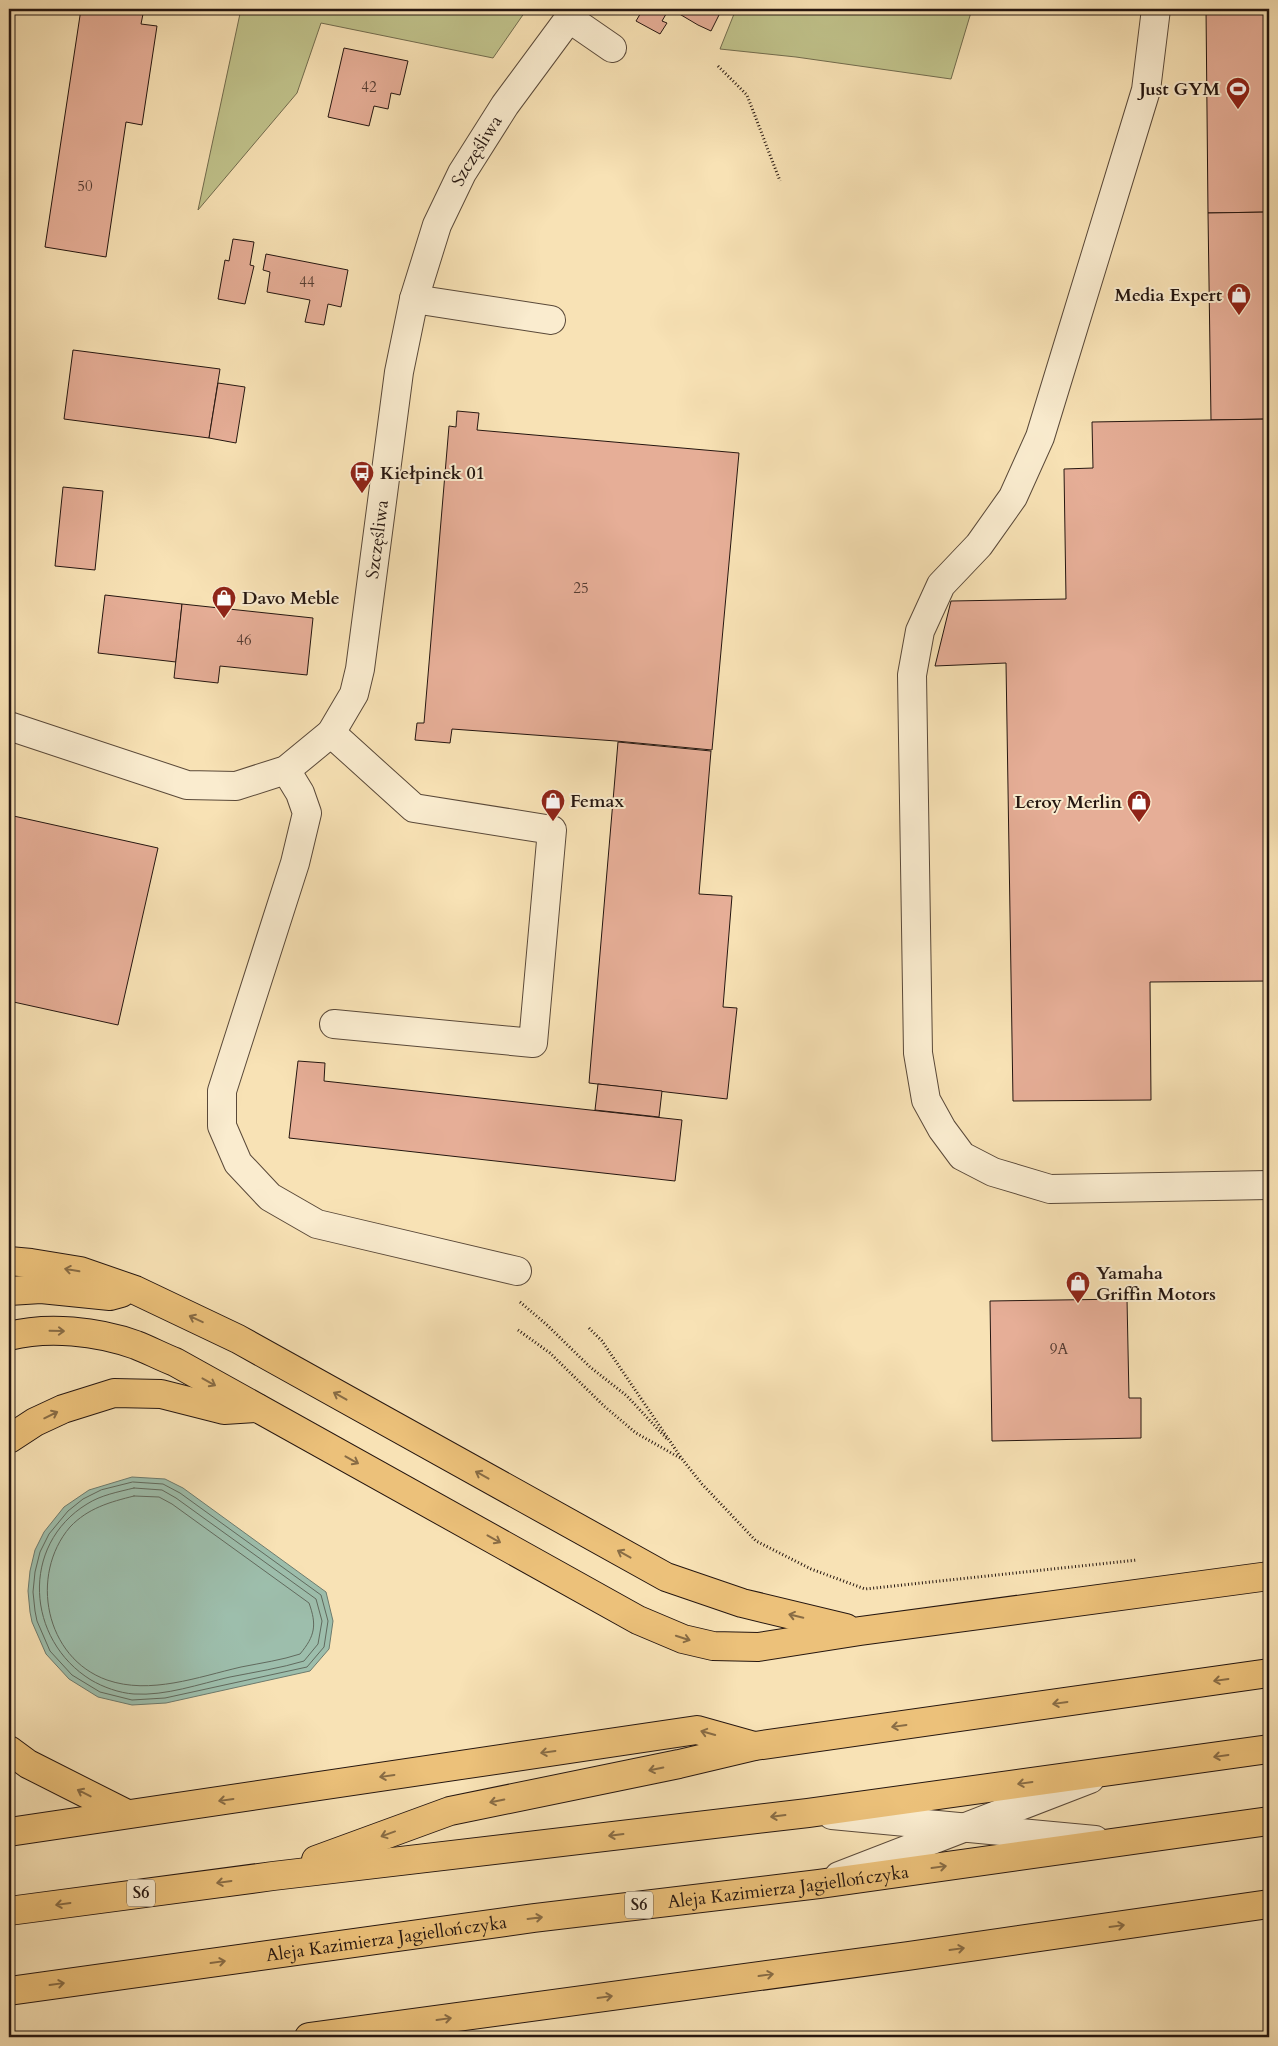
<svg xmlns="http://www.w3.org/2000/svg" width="1278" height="2046" font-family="Cardo,serif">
	<rect width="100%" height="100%" fill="#f8e2b5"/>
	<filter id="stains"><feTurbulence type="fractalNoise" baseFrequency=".004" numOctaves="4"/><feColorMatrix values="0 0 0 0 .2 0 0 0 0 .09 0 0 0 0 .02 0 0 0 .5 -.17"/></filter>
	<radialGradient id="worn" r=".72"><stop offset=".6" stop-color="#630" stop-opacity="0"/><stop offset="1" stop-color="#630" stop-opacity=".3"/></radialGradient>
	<!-- green -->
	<g fill="#c0c28b" stroke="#726c4e">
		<polygon points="241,9 527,9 493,58 321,23 297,93 198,210"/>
		<polygon points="736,9 972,9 951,79 796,57 720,49"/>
	</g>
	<!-- water -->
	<polygon fill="#9dbeac" stroke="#6d7b6e" points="132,1477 165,1479 183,1488 326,1592 333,1621 329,1649 310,1671 166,1703 132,1705 98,1697 69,1679 46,1654 32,1622 30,1612 28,1591 30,1571 35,1550 44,1532 64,1507 89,1490"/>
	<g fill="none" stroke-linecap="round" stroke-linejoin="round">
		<!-- shore -->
		<g stroke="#616a5e" stroke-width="1">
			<polygon points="133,1482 163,1484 180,1493 321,1595 328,1621 324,1647 307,1667 165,1698 132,1700 100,1692 72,1675 50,1651 37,1621 35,1611 33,1592 35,1572 40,1552 49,1534 68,1511 83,1499 101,1490"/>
			<path d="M134,1488l28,2 14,8 140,101 6,22 -4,23 -14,17c-23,7 -49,11 -74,16 -31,7 -64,19 -96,17 -15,-1 -31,-7 -43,-14 -65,-40 -71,-135 -4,-176 14,-9 31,-12 47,-16z"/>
			<path d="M134,1496l25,1 13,7 137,99c8,22 6,33 -9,51 -18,6 -39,9 -59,13 -43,10 -91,28 -134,13 -62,-22 -78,-105 -37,-153 18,-19 40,-25 64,-31z"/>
		</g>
	</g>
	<!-- building -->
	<g fill="#e6ae97" stroke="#251610">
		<polygon points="81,9 144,9 141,24 157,26 142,125 126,122 106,257 45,247"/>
		<polygon points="639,9 672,9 669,9 662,21 667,23 660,34 636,21 642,11"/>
		<polygon points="671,9 722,9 711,31 698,25"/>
		<polygon points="1206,9 1269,9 1269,212 1208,213"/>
		<polygon points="344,48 408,61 400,95 391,93 388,109 374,106 369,126 328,117"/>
		<polygon points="1269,212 1269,419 1211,420 1208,213"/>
		<polygon points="233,239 254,242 250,265 254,266 245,304 218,299 225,260 229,261"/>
		<polygon points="266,254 348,270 341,307 328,304 324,325 305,322 310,300 267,292 270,272 263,270"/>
		<polygon points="73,350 220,369 209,438 64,419"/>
		<polygon points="218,383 245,387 236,443 209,438"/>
		<polygon points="457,411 479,413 477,430 739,453 712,750 616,741 452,729 450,743 415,740 417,723 424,723 449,426 456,427"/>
		<polygon points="1269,419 1269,981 1150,982 1151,1100 1013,1101 1006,663 935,666 951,601 1066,599 1064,469 1093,468 1092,422"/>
		<polygon points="63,487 103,491 95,570 55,566"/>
		<polygon points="105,595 182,604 176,662 98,653"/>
		<polygon points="182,604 313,618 307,675 220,666 218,683 174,678"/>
		<polygon points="618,742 711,751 699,894 732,896 723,1007 737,1008 727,1099 589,1083"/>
		<polygon points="9,815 158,848 118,1025 9,1001"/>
		<polygon points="298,1061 325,1063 324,1081 682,1120 675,1181 289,1138"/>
		<polygon points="598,1084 662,1091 659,1117 595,1110"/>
		<polygon points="1127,1299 1129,1398 1141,1398 1141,1438 992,1441 990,1301"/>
	</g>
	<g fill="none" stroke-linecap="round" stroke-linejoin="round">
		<defs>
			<g id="minor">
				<polyline points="1156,9 1146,90 1040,437 1013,497 979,545 941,585 920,631 912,675 918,1053 926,1100 942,1129 962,1156 993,1172 1050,1189 1269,1185"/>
				<polyline points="570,19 612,48"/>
				<polyline points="414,299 551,320"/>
				<path id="s1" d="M9,726l178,59 49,1 50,-16 45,-37 23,-39 6,-25 39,-297 15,-73 23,-74 25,-52 43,-68 71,-96"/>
				<polyline points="331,733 414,808 552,830 533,1043 334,1024"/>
				<polyline points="286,770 300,793 307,813 295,863 222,1091 222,1126 238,1163 270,1197 317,1224 517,1271"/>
				<polyline points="832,1815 1095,1840"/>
				<polyline points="839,1876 1090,1779"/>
			</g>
			<g id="highway">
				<polyline points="9,1261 31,1263 80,1271 135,1290 238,1339 666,1577 742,1603 846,1628"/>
				<polyline points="9,1291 41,1289 110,1296 121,1293"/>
				<path d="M9,1336c39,-10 88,-5 127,9 13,5 26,12 39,17l463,258 45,19 30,7 45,1 102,-16 409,-55"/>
				<polyline points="9,1439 35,1422 63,1409 114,1393 161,1394 224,1410 257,1408"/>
				<polyline points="9,1750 28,1764 127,1814"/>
				<polyline points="9,1832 697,1730 754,1746"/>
				<polyline points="316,1860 450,1811 679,1764 755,1746 1269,1673"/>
				<polyline points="9,1911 273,1876 808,1813 1269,1749"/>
				<path id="s2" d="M9,1991l525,-73 285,-34 450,-63"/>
				<polyline points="309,2037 908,1956 1269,1904"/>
			</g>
		</defs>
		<!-- minor casing -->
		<use href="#minor" stroke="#5a4939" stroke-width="30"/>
		<!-- highway casing -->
		<use href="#highway" stroke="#251610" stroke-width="30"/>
		<!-- path -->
		<g stroke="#251610" stroke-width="3" stroke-dasharray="1 2.5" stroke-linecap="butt">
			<polyline points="718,66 747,95 780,181"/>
			<polyline points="520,1302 546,1324 590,1367 627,1396 667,1439"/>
			<polyline points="589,1328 602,1341 682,1459 702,1484 756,1541 811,1569 865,1589 1137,1560"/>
			<polyline points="518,1330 550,1353 604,1406 636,1433 682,1459"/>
		</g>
		<!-- minor -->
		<use href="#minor" stroke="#faeccf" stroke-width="28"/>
		<!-- highway -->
		<use href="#highway" stroke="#ecc17a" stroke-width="28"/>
	</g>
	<!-- one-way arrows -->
	<defs><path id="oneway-shaft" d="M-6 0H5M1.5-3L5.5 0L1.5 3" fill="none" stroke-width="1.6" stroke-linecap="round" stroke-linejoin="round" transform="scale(1.25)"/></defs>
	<g stroke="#886c45">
		<use href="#oneway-shaft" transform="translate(72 1270) rotate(-170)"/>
		<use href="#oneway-shaft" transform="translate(196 1319) rotate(-155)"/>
		<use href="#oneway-shaft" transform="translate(57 1331) rotate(1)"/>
		<use href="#oneway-shaft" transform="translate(209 1382) rotate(29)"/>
		<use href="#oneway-shaft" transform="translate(340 1396) rotate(-151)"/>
		<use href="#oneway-shaft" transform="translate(51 1415) rotate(-26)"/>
		<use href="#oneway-shaft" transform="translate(352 1460) rotate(29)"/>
		<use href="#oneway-shaft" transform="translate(482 1475) rotate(-151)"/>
		<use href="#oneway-shaft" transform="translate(494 1539) rotate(29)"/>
		<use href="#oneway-shaft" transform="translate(624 1554) rotate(-151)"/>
		<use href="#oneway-shaft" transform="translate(796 1616) rotate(-167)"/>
		<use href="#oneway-shaft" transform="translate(683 1638) rotate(18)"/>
		<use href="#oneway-shaft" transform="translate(1221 1680) rotate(172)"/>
		<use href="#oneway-shaft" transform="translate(1060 1703) rotate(172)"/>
		<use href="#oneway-shaft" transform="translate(899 1726) rotate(172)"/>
		<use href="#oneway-shaft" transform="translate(708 1733) rotate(-164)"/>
		<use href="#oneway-shaft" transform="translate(548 1752) rotate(172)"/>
		<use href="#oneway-shaft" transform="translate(1221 1756) rotate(172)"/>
		<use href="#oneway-shaft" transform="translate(656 1769) rotate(168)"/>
		<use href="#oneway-shaft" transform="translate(387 1776) rotate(172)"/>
		<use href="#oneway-shaft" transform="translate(1025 1783) rotate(172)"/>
		<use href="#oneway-shaft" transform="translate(84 1793) rotate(-153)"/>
		<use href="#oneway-shaft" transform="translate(226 1800) rotate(172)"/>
		<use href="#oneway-shaft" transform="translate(497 1801) rotate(168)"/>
		<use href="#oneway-shaft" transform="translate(778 1816) rotate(173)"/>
		<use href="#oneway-shaft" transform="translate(388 1834) rotate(160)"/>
		<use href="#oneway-shaft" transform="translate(616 1835) rotate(173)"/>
		<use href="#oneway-shaft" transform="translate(939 1867) rotate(-8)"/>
		<use href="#oneway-shaft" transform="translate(224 1882) rotate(172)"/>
		<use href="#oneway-shaft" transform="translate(63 1904) rotate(172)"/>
		<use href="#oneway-shaft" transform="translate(535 1918) rotate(-7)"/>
		<use href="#oneway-shaft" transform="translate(1117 1926) rotate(-8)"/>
		<use href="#oneway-shaft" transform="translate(957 1949) rotate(-8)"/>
		<use href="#oneway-shaft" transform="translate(218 1962) rotate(-8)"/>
		<use href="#oneway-shaft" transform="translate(766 1975) rotate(-8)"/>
		<use href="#oneway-shaft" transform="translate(57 1984) rotate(-8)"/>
		<use href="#oneway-shaft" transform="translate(605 1997) rotate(-8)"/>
		<use href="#oneway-shaft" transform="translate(444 2019) rotate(-8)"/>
	</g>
	<!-- icons -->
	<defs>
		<symbol id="stadium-pin" viewBox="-11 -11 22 30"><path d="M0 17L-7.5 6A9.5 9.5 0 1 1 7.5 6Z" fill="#8f2418" stroke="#faeccf"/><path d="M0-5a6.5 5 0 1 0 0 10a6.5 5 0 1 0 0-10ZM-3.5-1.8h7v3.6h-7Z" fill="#fff"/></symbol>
		<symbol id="shop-pin" viewBox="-11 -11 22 30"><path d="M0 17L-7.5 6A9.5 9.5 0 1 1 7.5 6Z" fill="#8f2418" stroke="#faeccf"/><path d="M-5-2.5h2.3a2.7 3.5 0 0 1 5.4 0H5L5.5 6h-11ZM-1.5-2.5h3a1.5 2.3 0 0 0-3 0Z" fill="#fff"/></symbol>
		<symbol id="bus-pin" viewBox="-11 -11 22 30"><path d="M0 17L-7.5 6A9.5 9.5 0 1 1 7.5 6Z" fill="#8f2418" stroke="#faeccf"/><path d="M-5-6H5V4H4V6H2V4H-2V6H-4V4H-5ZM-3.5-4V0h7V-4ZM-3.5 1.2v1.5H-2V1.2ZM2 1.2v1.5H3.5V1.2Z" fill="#fff"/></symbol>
	</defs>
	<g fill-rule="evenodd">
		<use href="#stadium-pin" x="1224" y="75" width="28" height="38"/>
		<use href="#shop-pin" x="1225" y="281" width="28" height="38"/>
		<use href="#bus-pin" x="348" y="459" width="28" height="38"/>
		<use href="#shop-pin" x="210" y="584" width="28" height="38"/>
		<use href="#shop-pin" x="539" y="787" width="28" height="38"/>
		<use href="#shop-pin" x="1125" y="788" width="28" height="38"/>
		<use href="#shop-pin" x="1064" y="1269" width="28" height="38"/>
	</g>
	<g text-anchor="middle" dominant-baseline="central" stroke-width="4" stroke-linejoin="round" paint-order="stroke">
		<!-- number labels -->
		<g font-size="15" fill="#553c32">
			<text x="369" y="87">42</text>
			<text x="85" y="186">50</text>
			<text x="307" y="282">44</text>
			<text x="581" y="588">25</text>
			<text x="244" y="640">46</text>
			<text x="1059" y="1349">9A</text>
		</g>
		<!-- shield labels -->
		<g fill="#faeccf" stroke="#655649" stroke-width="1">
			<rect x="127" y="1879.5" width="28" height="27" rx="4"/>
			<rect x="625" y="1891.5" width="28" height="27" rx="4"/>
		</g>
		<g font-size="16" font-weight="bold" fill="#251610">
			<text x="141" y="1893">S6</text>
			<text x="639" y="1905">S6</text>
		</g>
		<!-- poi labels -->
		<g font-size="18" font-weight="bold" fill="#251610" stroke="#faeccf" text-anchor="start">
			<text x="1220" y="89" text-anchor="end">Just GYM</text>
			<text x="1222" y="295" text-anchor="end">Media Expert</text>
			<text x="380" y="473">Kiełpinek 01</text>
			<text x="242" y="598">Davo Meble</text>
			<text x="570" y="801">Femax</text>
			<text x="1122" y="802" text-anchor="end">Leroy Merlin</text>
			<text x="1096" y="1273">Yamaha<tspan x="1096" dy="21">Griffin Motors</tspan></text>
		</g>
		<!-- street labels -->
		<g font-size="18" fill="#251610" stroke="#faeccf">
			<text stroke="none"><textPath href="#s1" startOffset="954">Szczęśliwa</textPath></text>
			<text stroke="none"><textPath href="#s1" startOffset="549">Szczęśliwa</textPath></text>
			<text stroke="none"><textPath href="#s2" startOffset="786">Aleja Kazimierza Jagiellończyka</textPath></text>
			<text stroke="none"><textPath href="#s2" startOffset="381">Aleja Kazimierza Jagiellończyka</textPath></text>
		</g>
	</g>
	<!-- margin -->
	<rect width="1278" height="2046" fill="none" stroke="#f8e2b5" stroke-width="30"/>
	<rect x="10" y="10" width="1258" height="2026" fill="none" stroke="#251610" stroke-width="2.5"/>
	<rect x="15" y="15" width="1248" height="2016" fill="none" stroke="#251610"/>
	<rect width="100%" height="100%" filter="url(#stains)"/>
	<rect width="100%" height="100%" fill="url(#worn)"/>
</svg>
